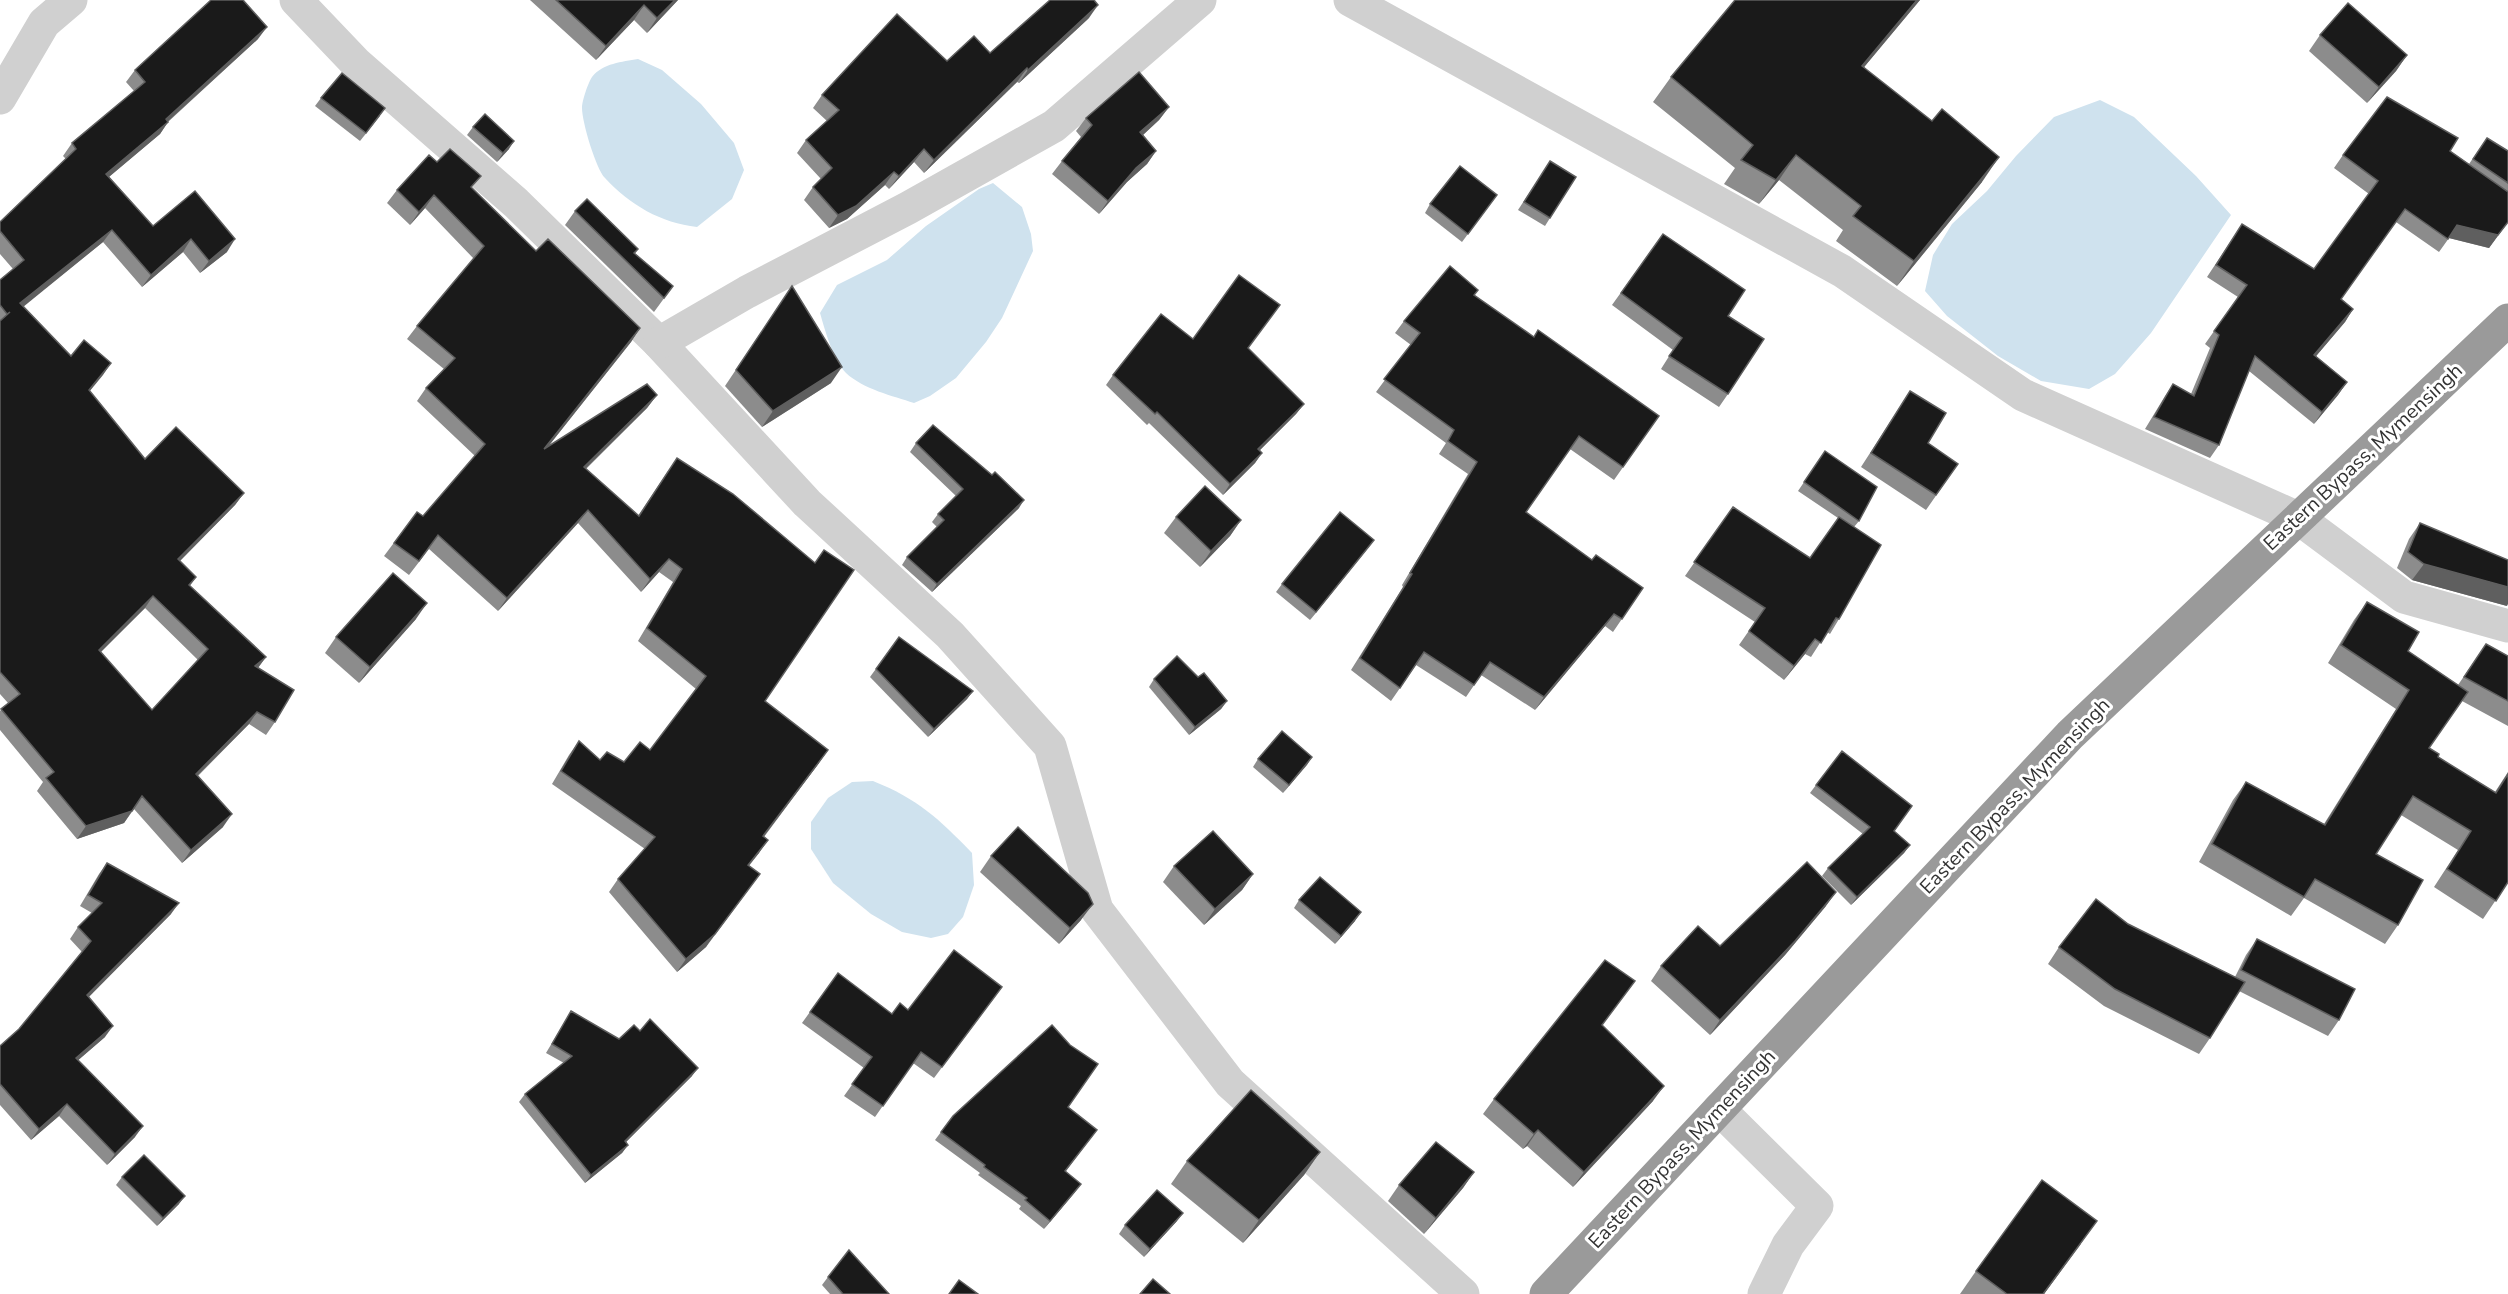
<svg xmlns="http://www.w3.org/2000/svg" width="2508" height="1294" font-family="'Nunito Sans',sans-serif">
	<rect width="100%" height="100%" fill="#fff"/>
	<!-- water -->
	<g fill="#cfe2ee">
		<path d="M638,59l24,11 39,34 33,39 10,27 -12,29 -35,28c-36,-4 -67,-22 -92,-49 -9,-9 -23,-56 -23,-70 0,-7 6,-25 10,-31 11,-14 30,-15 46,-18z"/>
		<polygon points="2100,100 2134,117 2196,176 2231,215 2151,333 2115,374 2089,389 2041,381 1998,356 1947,316 1925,291 1933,255 1952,224 1987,191 2016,156 2054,117"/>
		<path d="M993,183l29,24 9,27 2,17 -31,67 -16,24 -30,36 -26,18 -16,7c-21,-7 -51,-14 -68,-30 -13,-13 -21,-43 -26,-60l17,-28 50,-25 39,-34 53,-37z"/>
		<path d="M873,781c45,18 65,37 99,72l2,32 -11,32 -15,17 -17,4 -29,-6 -31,-18 -38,-31 -22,-34v-27l17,-24 24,-16z"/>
	</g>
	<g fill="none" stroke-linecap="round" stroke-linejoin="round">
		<!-- street -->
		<g stroke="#d0d0d0" stroke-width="33">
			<polyline points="296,0 356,63 516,203 659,343 807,503 950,635 1050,746 1097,910 1230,1083 1463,1294"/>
			<polyline points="1350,0 1842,271 2023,395 2298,518 2404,597 2508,626"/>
			<polyline points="0,98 44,23 71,0"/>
			<polyline points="659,343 747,292 908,208 1054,126 1200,0"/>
			<polyline points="1719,1109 1817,1206 1788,1245 1764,1294"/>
		</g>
		<!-- highway -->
		<polyline stroke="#9a9a9a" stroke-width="33" points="1546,1294 2070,735 2508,320"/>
	</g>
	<!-- wall -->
	<g fill="#8c8c8c" fill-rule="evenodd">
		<polygon points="530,0 678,0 647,33 634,20 596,60"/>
		<polygon points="1735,0 1920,0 1864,67 1982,182 1897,286 1836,241 1843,230 1779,180 1759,204 1724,184 1735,168 1653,102 1671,77"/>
		<polygon points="1089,18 1019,83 1017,82 924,173 914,162 889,189 885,185 847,219 829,228 804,200 813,187 821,179 797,153 806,140 827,121 813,108 822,95 947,61 990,53"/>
		<polygon points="2320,35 2407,55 2396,71 2367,103 2309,51"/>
		<path d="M258,39l-90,83 -8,12 -51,43 44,49 74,26 -27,21 -17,-21 -41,35 -39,-45 -80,64 48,50 40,7 -22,28 56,68 99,34 -9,12 -55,56 16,16 -6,9 76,71 -8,11 17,54 -9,13 -17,-11 -51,52 25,51 -41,36 -48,-54 -10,14 -47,16 -40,-48 6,-9 -43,-52v-19l8,-8 -8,-9v-414l13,-11 -13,-15v-32l66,-63 -3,-3 9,-13 62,-52 -8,-9 9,-12zM145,608l53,52 -46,50 -52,-58z"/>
		<polygon points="321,98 380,116 360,141 315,106"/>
		<polygon points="1169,107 1159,120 1143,135 1156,151 1147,164 1127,182 1099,214 1052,174 1062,161 1081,137 1076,131 1086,118"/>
		<polygon points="473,127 509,149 497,162 467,135"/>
		<polygon points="2487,138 2508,151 2508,222 2489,248 2449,238 2439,252 2396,222 2341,299 2353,309 2345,322 2316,356 2347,382 2338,395 2314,424 2249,371 2219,445 2210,458 2145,429 2165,396 2173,384 2191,394 2210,348 2205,344 2238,297 2207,277 2242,224 2314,269 2369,194 2334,168 2343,155 2450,151 2469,164"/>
		<polygon points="437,162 472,189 536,251 640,328 631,342 547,448 657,395 647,408 586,469 638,516 668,471 765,701 819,763 764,837 759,853 749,866 706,947 677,972 609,892 618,879 645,849 552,784 569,755 579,741 600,760 624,762 650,750 696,689 638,641 673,582 659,572 641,592 578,523 498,611 429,549 409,575 384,556 417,512 423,516 475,456 417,401 426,388 444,369 407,339 417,326 474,259 425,208 410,225 387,203 397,190"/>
		<polygon points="1545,169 1550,218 1545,226 1518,210"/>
		<polygon points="1497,195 1462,242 1425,213 1430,204"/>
		<polygon points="575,211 638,249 635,254 673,286 654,312 565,225"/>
		<polygon points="1663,234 1728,394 1719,407 1661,369 1673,350 1612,305"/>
		<polygon points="792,286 831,383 762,427 725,386"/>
		<polygon points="1474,295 1533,337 1538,330 1659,416 1614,480 1570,449 1526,512 1592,560 1643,588 1613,632 1605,626 1535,710 1481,675 1466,697 1416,665 1391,701 1351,670 1403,587 1402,585 1468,474 1439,454 1446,443 1376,392 1411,345 1395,333 1404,321"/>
		<polygon points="1193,339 1248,349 1304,404 1296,414 1260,450 1262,453 1255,463 1223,495 1149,423 1147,425 1106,385 1113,375"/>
		<polygon points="1910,391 1928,443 1958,464 1926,510 1861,467"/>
		<polygon points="916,443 1019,508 932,592 902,565 907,557 937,527 932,522 938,514 956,496 910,452"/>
		<polygon points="1825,451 1859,521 1854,527 1839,619 1830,634 1827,632 1811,657 1805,654 1784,680 1739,645 1755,622 1685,576 1733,507 1810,558 1838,518 1798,491"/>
		<polygon points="1176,517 1241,520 1230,536 1200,567 1164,533"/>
		<polygon points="2420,523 2507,606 2412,580 2397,568 2409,539"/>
		<polygon points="1374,540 1310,620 1276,592 1282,584"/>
		<polygon points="2367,602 2408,651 2458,685 2486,644 2508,656 2508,726 2462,701 2429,748 2438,757 2495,792 2508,772 2508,882 2483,919 2434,887 2458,850 2401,815 2376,854 2398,925 2385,944 2304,898 2291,916 2199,862 2233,800 2246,782 2324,824 2396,709 2328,663 2354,620"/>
		<polygon points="416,619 359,683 325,653 336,637"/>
		<polygon points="899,637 973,691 967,699 928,737 870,677"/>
		<polygon points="1198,677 1227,701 1221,709 1189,735 1149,687 1154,679"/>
		<polygon points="1312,757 1283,793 1253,767 1258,759"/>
		<polygon points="1816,785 1894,831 1910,845 1904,853 1851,905 1822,876 1828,868 1863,834 1810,793"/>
		<polygon points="991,856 1081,920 1059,944 980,872"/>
		<polygon points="107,863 171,914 88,997 105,1037 78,1060 135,1137 107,1165 59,1116 31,1140 0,1105 0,1046 19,1029 82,952 70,939 78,927 92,913 80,906 99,874"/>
		<polygon points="1174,866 1253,874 1242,890 1204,925 1163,882"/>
		<polygon points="1299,900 1355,921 1335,944 1294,908"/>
		<polygon points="1826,906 1785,955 1710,1035 1651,981 1661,966 1720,946"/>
		<polygon points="2128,924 2235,977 2246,955 2257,939 2339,1020 2328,1036 2239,991 2210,1038 2199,1054 2104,1006 2048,964 2059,947"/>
		<polygon points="838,973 892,1014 908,1010 994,998 934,1078 913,1063 875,1117 844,1096 864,1068 802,1023"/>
		<polygon points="1635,981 1602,1025 1653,1101 1573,1187 1527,1146 1523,1149 1483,1114 1494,1099"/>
		<polygon points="571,1011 619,1039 640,1031 692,1076 626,1142 628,1145 622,1153 585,1183 519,1102 525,1094 564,1063 546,1053"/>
		<polygon points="1068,1107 1097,1130 1066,1171 1075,1192 1044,1229 1019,1209 1021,1206 978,1175 980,1173 935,1140 941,1132"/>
		<polygon points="1320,1152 1304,1175 1243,1243 1171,1184 1187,1161"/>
		<polygon points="1474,1172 1463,1188 1424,1234 1388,1201 1399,1185"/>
		<polygon points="122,1177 179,1204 157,1226 116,1185"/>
		<polygon points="1177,1221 1144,1257 1119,1234 1125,1225"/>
		<polygon points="2081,1244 2044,1294 1960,1294 1976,1271"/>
		<polygon points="828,1277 889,1294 830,1294 822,1285"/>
	</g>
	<!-- shaded-wall -->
	<g fill="#5f5f5f">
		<polygon points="675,0 678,0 647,33 657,18"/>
		<polygon points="1917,0 1920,0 1845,90 1862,66"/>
		<polygon points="644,5 634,20 596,60 606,46"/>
		<polygon points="1098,5 1089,18 1019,83 1028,70"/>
		<polygon points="267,27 258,39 165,124 168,122 160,134 98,186 106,174"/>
		<polygon points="2407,55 2396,71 2367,103 2379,87"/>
		<polygon points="1027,68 1017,82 924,173 934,160"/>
		<polygon points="1169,107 1159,120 1131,146 1140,132"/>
		<polygon points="514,141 509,149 497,162 503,153"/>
		<polygon points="924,149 914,162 889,189 899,176"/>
		<polygon points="1156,151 1147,164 1127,182 1099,214 1108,201 1136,168"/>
		<polygon points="1796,155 1779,180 1759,204 1776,180"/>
		<polygon points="1999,157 1982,182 1897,286 1914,261"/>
		<polygon points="894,172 885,185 847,219 829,228 838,215"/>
		<polygon points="434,195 425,208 410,225 419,212"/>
		<polygon points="2508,222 2489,248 2449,238 2457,225"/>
		<polygon points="112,230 103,242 12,316 20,303"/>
		<polygon points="191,239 183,252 142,287 151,275"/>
		<polygon points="235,239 227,252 200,273 209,261"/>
		<polygon points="2353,309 2345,322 2306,368 2314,355"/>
		<polygon points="640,328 631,342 535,463 544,449"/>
		<polygon points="111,363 103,375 80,403 89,390"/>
		<polygon points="842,367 831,383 762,427 773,411"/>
		<polygon points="2347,382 2338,395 2314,424 2322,412"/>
		<polygon points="657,395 647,408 574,480 584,467"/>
		<polygon points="1304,404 1296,414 1251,459 1258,449"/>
		<polygon points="1262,453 1255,463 1223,495 1230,484"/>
		<polygon points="244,493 235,505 169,572 178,559"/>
		<polygon points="1024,500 1019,508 932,592 937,584"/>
		<polygon points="588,510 578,523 498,611 507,598"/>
		<polygon points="1241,520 1230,536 1200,567 1211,551"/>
		<polygon points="1374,540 1368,548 1310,620 1316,612"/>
		<polygon points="669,559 659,572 641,592 650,579"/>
		<polygon points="2424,564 2508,587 2508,604 2507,606 2412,580"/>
		<polygon points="153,596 145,608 90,663 99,650"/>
		<polygon points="427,603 416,619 359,683 370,667"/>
		<polygon points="1614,614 1605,626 1535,710 1544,697"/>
		<polygon points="1815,639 1805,654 1784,680 1794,666"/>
		<polygon points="266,657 257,669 255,666"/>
		<polygon points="973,691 967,699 928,737 934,729"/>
		<polygon points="1227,701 1221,709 1189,735 1195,727"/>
		<polygon points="257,712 249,724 187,786 196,774"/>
		<polygon points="828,750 819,763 754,849 763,836"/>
		<polygon points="1312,757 1307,765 1283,793 1289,785"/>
		<polygon points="132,811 124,823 77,839 86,826"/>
		<polygon points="232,814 223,827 182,863 191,850"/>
		<polygon points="768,840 759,853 738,878 748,865"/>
		<polygon points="1910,845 1904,853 1851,905 1857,897"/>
		<polygon points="760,874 706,947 677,972 686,959"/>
		<polygon points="1253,874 1242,890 1204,925 1215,909"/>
		<polygon points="1836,892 1826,906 1785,955 1710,1035 1720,1020"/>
		<polygon points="179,903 171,914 79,1007 87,995"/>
		<polygon points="1093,904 1081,920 1059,944 1070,928"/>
		<polygon points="1361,912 1355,921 1335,944 1341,936"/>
		<polygon points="113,1026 105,1037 68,1069 76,1058"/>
		<polygon points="698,1068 692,1076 619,1149 625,1141"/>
		<polygon points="1664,1086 1653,1101 1573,1187 1584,1172"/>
		<polygon points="67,1104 59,1116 31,1140 39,1129"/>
		<polygon points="143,1126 135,1137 107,1165 115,1154"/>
		<polygon points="1538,1130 1527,1146 1523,1149 1534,1134"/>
		<polygon points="628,1145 622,1153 585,1183 591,1175"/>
		<polygon points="1320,1152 1304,1175 1243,1243 1259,1220"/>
		<polygon points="1474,1172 1463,1188 1424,1234 1436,1218"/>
		<polygon points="1081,1184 1075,1192 1044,1229 1050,1221"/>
		<polygon points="185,1196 179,1204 157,1226 163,1218"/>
		<polygon points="1183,1213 1177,1221 1144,1257 1150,1249"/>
		<polygon points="2097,1221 2044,1294 2043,1294"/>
	</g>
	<!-- building -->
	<g fill="#1a1a1a" stroke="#5f5f5f" stroke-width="1.5" fill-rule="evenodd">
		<path d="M211,0h32l24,27 -101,92 2,3 -62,52 47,52 42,-35 40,48 -26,22 -18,-22 -40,36 -39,-45 -92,73 51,53 13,-16 27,23 -22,27 56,69 31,-32 68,66 -66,66 18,18 -7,8 77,72 -11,9 39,24 -19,32 -18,-10 -61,62 36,40 -41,36 -49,-54 -10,15 -46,15 -40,-48 8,-6 -53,-63 19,-15 -20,-22v-351l10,-9 -3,2 -7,-9v-25l24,-20 -24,-29v-9l76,-73 -4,-6 73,-61 -10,-12zM153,596l55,53 -56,61 -53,-60z"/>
		<polygon points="556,0 675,0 657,18 644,5 606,46"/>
		<polygon points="1050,0 1094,0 1098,5 1028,70 1027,68 934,160 924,149 899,176 894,172 856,206 838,215 813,187 832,168 806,140 839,110 822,95 897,14 947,61 974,36 990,53"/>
		<polygon points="1735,0 1917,0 1862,66 1932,121 1942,109 1999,157 1914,261 1853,216 1861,206 1796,155 1776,180 1741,160 1753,145 1671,77"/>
		<polygon points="2348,3 2407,55 2379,87 2320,35"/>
		<polygon points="1139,72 1169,107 1140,132 1156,151 1136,168 1108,201 1062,161 1092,125 1086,118"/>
		<polygon points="342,73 385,108 366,133 321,98"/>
		<polygon points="2387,97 2458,138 2450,151 2508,192 2508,222 2498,235 2457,225 2448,239 2405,209 2341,299 2353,309 2314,355 2347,382 2322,412 2255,356 2219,445 2154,417 2173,384 2194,396 2219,335 2214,331 2247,285 2216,265 2242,224 2314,269 2378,181 2343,155"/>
		<polygon points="485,114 514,141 503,153 473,127"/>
		<polygon points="2487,138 2508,151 2508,183 2473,159"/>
		<polygon points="450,149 481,176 471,187 536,251 548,239 640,328 544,449 647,384 657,395 584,467 639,516 677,458 733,494 815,563 824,550 854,570 765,701 828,750 763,836 768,840 748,865 760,874 715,934 686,959 618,879 655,837 561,771 579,741 600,760 607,752 624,762 640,742 650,750 706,676 647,628 682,569 669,559 650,579 588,510 507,598 438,535 419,561 394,543 417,512 423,516 485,444 426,388 455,358 417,326 484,246 434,195 419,212 397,190 429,155 437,162"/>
		<polygon points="1550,161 1576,177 1550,218 1524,202"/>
		<polygon points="1460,166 1497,195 1468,234 1430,204"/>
		<polygon points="587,199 638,249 634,253 673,286 664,298 575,211"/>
		<polygon points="1663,234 1745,290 1728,316 1764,339 1728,394 1669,356 1682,338 1621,293"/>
		<polygon points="1450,266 1478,290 1474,295 1534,337 1538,330 1659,416 1623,467 1579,436 1526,512 1592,560 1596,555 1643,588 1622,619 1614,614 1544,697 1490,662 1474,685 1424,652 1400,688 1360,658 1412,574 1410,573 1477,462 1448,441 1454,430 1384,379 1420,333 1404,321"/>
		<polygon points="1239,275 1280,305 1248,348 1304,404 1258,449 1262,453 1230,484 1157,412 1155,414 1113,375 1161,314 1193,339"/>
		<polygon points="792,286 842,367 773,411 736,370"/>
		<polygon points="1910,391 1946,413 1928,443 1958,464 1936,495 1871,453"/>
		<polygon points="933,425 992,475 995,472 1024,500 937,584 907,557 944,520 938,514 963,489 916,443"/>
		<polygon points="1825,451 1877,487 1859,521 1804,482"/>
		<polygon points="1205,486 1241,520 1211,551 1176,517"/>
		<polygon points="1733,507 1810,558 1839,517 1881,545 1839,619 1836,618 1821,643 1815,639 1794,666 1749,631 1765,608 1694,562"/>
		<polygon points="1340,512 1374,540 1316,612 1282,584"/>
		<polygon points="2420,523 2508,560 2508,587 2424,564 2408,552"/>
		<polygon points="393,573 427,603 370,667 336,637"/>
		<polygon points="2367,602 2419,632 2408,651 2468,692 2429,748 2439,754 2438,757 2496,793 2508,774 2508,882 2496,901 2447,869 2471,831 2413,796 2376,854 2423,880 2398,925 2315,879 2304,897 2212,844 2246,782 2325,825 2409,690 2341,645"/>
		<polygon points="899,637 973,691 934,729 876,669"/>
		<polygon points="2486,644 2508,656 2508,701 2464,677"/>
		<polygon points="1177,656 1198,677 1204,673 1227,701 1195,727 1154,679"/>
		<polygon points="1282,731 1312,757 1289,785 1258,759"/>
		<polygon points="1842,751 1912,806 1894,831 1910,845 1857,897 1828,868 1870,827 1816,785"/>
		<polygon points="1018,827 1088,893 1093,904 1070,928 991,856"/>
		<polygon points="1213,831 1253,874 1215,909 1174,866"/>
		<polygon points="1807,862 1836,892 1795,941 1720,1020 1661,966 1698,926 1720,946"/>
		<polygon points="107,863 179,903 87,995 113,1026 76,1058 143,1126 115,1154 67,1104 39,1129 0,1084 0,1046 19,1029 91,941 78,927 102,903 88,895"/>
		<polygon points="1320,877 1361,912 1341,936 1299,900"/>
		<polygon points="2096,899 2128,924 2245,982 2210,1038 2115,989 2059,947"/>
		<polygon points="2257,939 2355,989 2339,1020 2241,970"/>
		<polygon points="954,950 1002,987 942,1067 921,1052 883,1106 852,1084 872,1057 810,1012 838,973 892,1014 900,1003 908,1010"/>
		<polygon points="1605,960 1635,981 1602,1025 1664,1086 1584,1172 1538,1130 1534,1134 1494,1099"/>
		<polygon points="571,1011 619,1039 634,1025 640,1031 650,1019 698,1068 625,1141 628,1145 591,1175 525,1094 572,1056 552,1044"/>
		<polygon points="1052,1025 1070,1045 1098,1064 1068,1107 1097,1130 1065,1171 1081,1184 1050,1221 1025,1200 1027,1198 984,1167 985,1165 941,1132 953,1116"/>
		<polygon points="1251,1090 1320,1152 1259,1220 1187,1161"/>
		<polygon points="1436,1142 1474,1172 1436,1218 1399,1185"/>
		<polygon points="144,1155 185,1196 163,1218 122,1177"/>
		<polygon points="2042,1180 2097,1221 2043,1294 2007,1294 1976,1271"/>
		<polygon points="1157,1190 1183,1213 1150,1249 1125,1225"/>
		<polygon points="849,1250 889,1294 843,1294 828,1277"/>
		<polygon points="1153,1279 1170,1294 1140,1294"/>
		<polygon points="959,1280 978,1294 949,1294"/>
	</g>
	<g text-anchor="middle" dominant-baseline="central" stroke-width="6" stroke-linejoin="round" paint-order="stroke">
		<!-- street labels -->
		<g font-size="20" fill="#333" stroke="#fff">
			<text transform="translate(2363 457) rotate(-43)">Eastern Bypass, Mymensingh</text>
			<text transform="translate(2015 796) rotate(-46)">Eastern Bypass, Mymensingh</text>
			<text transform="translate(1682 1149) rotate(-47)">Eastern Bypass, Mymensingh</text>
		</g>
	</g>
</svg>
